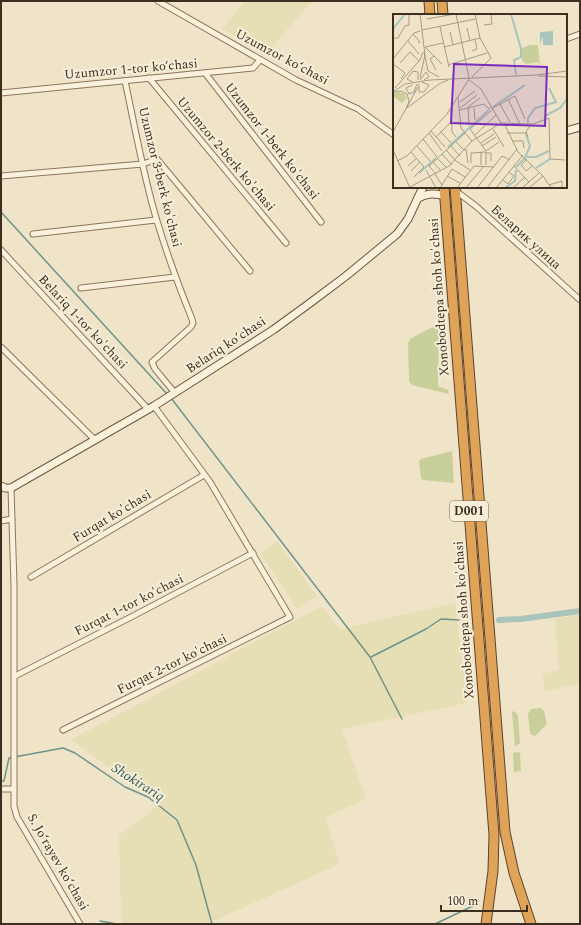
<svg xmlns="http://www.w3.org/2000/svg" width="581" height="925" font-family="Spectral,serif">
	<rect width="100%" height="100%" fill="#f0e4c8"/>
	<!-- farmland -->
	<g fill="#e6deb5">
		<polygon points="245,1 312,1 267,53 222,29"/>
		<polygon points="277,541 317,596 297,609 261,554"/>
		<polygon points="455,603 467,703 342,729 366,799 326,817 339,864 207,924 123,924 121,920 119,835 148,815 159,803 71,740 322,606 340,629"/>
		<polygon points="580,614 580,684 545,691 543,674 559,670 555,619"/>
	</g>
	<!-- green -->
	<g fill="#c9cf9b">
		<polygon points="444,321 445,325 439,329 438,386 448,390 449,394 412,385 409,381 408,343 410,339"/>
		<polygon points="452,451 454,483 423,480 421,478 419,461 421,459"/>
		<polygon points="541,708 544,711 547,724 535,736 530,734 528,714 531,709"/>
		<polygon points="514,711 518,715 520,743 515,747 512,712"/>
		<polygon points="519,752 520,753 521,771 514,772 513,753"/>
	</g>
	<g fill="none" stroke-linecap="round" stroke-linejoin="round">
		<!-- stream -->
		<g stroke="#6f938a" stroke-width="1.5">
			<polyline points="1,212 167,394"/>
			<polyline points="171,398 370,657 402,719"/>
			<polyline points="371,657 426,629 441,619 459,620"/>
			<polyline points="1,781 4,781 9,758 63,748 75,753 125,787 148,797 177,820 196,865 212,924"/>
			<polyline points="100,921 117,924"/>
			<polyline points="435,924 475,905"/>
		</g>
		<!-- canal -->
		<polyline stroke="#a9c4bc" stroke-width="6" points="499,620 521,619 580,611"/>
		<defs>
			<g id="street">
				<polyline points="158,1 296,80 358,109 394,135"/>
				<polyline points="566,39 580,34"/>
				<polyline points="205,73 321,222"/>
				<polyline points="149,78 286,243"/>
				<path d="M125,81c10,46 18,94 32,140 10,33 22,66 35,98l1,4 -2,4 -39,35 3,7 20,24"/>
				<polyline points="1,93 253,68 260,60"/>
				<polyline points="1,176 143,164 157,159 250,271"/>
				<polyline points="456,191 477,207 580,300"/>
				<polyline points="33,234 156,220"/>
				<polyline points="1,250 148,409"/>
				<polyline points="81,288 175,277"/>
				<polyline points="1,347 94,439"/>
				<polyline points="11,488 14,585 14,806 17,817 80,924"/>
				<polyline points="1,521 12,519"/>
				<polyline points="31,577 204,475"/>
				<polyline points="15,676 133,616 253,553"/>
				<polyline points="63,730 290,617 210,482 154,406"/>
				<polyline points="1,789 14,789"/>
			</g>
			<g id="secondary">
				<polyline points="566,131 580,127"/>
				<path d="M418,198c10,-5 17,-5 27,-2"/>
				<polyline points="1,486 5,488 11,488 154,406 273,330 310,303 346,276 397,234 408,219 423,187"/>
			</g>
			<g id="highway">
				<polyline points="429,1 430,15"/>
				<polyline points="442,1 443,15"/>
				<polyline points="444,187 494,835 493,871 486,924"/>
				<polyline points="455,187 505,832 514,873 531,924"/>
			</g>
		</defs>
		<!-- street casing -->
		<use href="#street" stroke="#8d765c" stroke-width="7"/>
		<!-- secondary casing -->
		<use href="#secondary" stroke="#6f573f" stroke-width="9"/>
		<!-- highway casing -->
		<use href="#highway" stroke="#5b4430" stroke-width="11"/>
		<!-- street -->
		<use href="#street" stroke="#faf1dc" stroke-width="5"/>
		<!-- secondary -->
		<use href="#secondary" stroke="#faf1dc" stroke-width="7"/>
		<!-- highway -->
		<use href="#highway" stroke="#e0a458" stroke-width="9"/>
	</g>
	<g text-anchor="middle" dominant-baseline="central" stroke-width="4" stroke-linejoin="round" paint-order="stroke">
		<!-- shield labels -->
		<rect fill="#f7eed8" stroke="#756857" stroke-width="1" x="450" y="501" width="38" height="20" rx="3"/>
		<g font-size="12" font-weight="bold" fill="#3d2e20">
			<text x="469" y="511">D001</text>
		</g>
		<!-- street labels -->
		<g font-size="13" fill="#3d2e20" stroke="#f7eed8">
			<text transform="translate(282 57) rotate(28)">Uzumzor koʻchasi</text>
			<text transform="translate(131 69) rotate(-5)">Uzumzor 1-tor ko‘chasi</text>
			<text transform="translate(272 141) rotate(52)">Uzumzor 1-berk ko'chasi</text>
			<text transform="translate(226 154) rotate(50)">Uzumzor 2-berk ko'chasi</text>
			<text transform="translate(160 177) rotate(76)">Uzumzor 3-berk ko'chasi</text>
			<text transform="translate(526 237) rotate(42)">Беларик улица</text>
			<text transform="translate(439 297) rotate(-94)">Xonobodtepa shoh ko'chasi</text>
			<text transform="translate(83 322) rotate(47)">Belariq 1-tor ko'chasi</text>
			<text transform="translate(226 345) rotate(-33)">Belariq koʻchasi</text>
			<text transform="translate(112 516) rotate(-31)">Furqat ko'chasi</text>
			<text transform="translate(129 605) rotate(-27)">Furqat 1-tor ko'chasi</text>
			<text transform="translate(464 620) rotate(-94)">Xonobodtepa shoh ko'chasi</text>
			<text transform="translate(172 664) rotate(-26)">Furqat 2-tor ko'chasi</text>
			<text transform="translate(58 862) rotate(60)">S. Joʻrayev koʻchasi</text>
		</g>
		<!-- water labels -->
		<g font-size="14" font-style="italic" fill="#2f5d5a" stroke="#f7eed8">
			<text transform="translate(138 782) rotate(32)">Shokirariq</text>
		</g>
	</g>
	<!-- overview -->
	<g transform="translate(393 14)">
		<rect width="174" height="174" fill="#f0e4c8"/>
		<path d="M137,31h8l2,21 -2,-4 -12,2 -4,-3v-13zM2,78l9,1 3,5 -5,5 -9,-7z" fill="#c9cf9b"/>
		<path d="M160,17v7h-6h6v7h-10v-7h3h-4l-2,7v-13z" fill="#a9c4bc"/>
		<path fill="none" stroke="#a9c4bc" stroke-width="2" d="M118,0l10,35v8l-7,3 2,15M0,15l12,-15M100,93l32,-22M152,102l15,-8 7,-9M135,109v-5l7,-10 21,-6 -7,-14M55,133l41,-37M134,143h9l13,-6M123,153l9,-9 5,-12 -4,-12M143,154l14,-9M26,159l17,-15M112,174l10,-7 1,-11"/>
		<path fill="none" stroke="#a89b85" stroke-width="1" d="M27,0l5,41 -5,23M63,0l13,64M34,5l28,-5M91,11l8,-1 -1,-10M47,13l9,40M74,14l3,13M29,16l53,-11M57,18l3,13M20,20l7,8 -2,1M0,24h5l7,-12 4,-1v-11M15,27l11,13M32,33l17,17M32,33l18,-4M51,33l36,-9M79,37l5,-2 -2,-9M31,38l4,19 11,6M41,42l-4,3 6,11M0,45l21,-26 6,-2M7,49l10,-11 9,9M0,50l12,9 -4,6M55,51l39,-12M146,62l28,1M79,63l19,-19 -11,-20 -5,-24M27,66l6,-8 3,5 -5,3M76,66l12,9 20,34M20,68l-6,-3 6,-8 5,1v8M26,70v8h5l5,-7 -7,-3M19,71l-6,3 3,6 5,-2 3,-8M2,74l25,-28 3,-8M0,78l12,-8 25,-4 107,-5 30,-4M2,78l6,-1 6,3 2,7 -2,6M65,83l3,31 11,13M115,85l12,25M67,88l15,-11M107,90l10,18M14,94l32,-24 9,-4M67,94l17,-13M81,94l1,12M100,94l22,-12 10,23M100,95l-23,20 16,22 13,-9M58,96l1,22 4,5M67,96l24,-6 5,5 2,-2M111,109l14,29 25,24 6,9 3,3h15M76,111l-1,-18 12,-9M100,115l11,18M38,117l14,16M0,118l25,-45M48,118l10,11M36,119l13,18M114,119h19M82,121l21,-20M43,123l16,-16M135,123l-2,-5 5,-8M30,125l14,18M119,127h11l1,7M63,128l9,9M88,129l13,-9M24,132l13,15M58,132l9,10M89,132l14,-9M73,135l2,14M0,136l17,38M53,136l10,11M18,138l13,15 -10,10M88,138v13M93,139h5v8M49,140l10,11M44,144l10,10M134,145l-6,6 5,6 6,-5M4,147l10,-5 40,-42 22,-35M63,147l14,9M40,148l8,9M78,149v-10l15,-1M93,151v-13M15,152l9,-8M121,152l15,16M33,156l10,18M18,157l9,-9M42,160l7,11M43,160l-7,-8 36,-33M54,162l13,7M110,166l5,4 6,-8 -5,-4M156,171l13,-4v7M17,173l39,-21 23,-25 29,-18 32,1 16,-6 1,41 15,1M47,174l12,-19 13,8M64,174l17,-22 20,1M73,174l18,-22M84,174l25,-32 8,4M94,174l30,-39M103,174l27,-33M120,174l12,-11M129,174l17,-15M136,174l14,-12"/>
		<path fill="#7b2cbf" fill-opacity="0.15" stroke="#7b2cbf" stroke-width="2" d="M61,50l93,3 -2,59 -94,-3z"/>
		<rect width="174" height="174" fill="none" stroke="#3d2e20" stroke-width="2"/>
	</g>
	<!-- border -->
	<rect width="581" height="925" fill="none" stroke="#3d2e20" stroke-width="4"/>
	<!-- scale -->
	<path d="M441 905v6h86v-6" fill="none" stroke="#3d2e20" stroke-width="2"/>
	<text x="447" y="905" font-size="12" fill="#3d2e20" stroke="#f7eed8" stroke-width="3" paint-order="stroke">100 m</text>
</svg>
